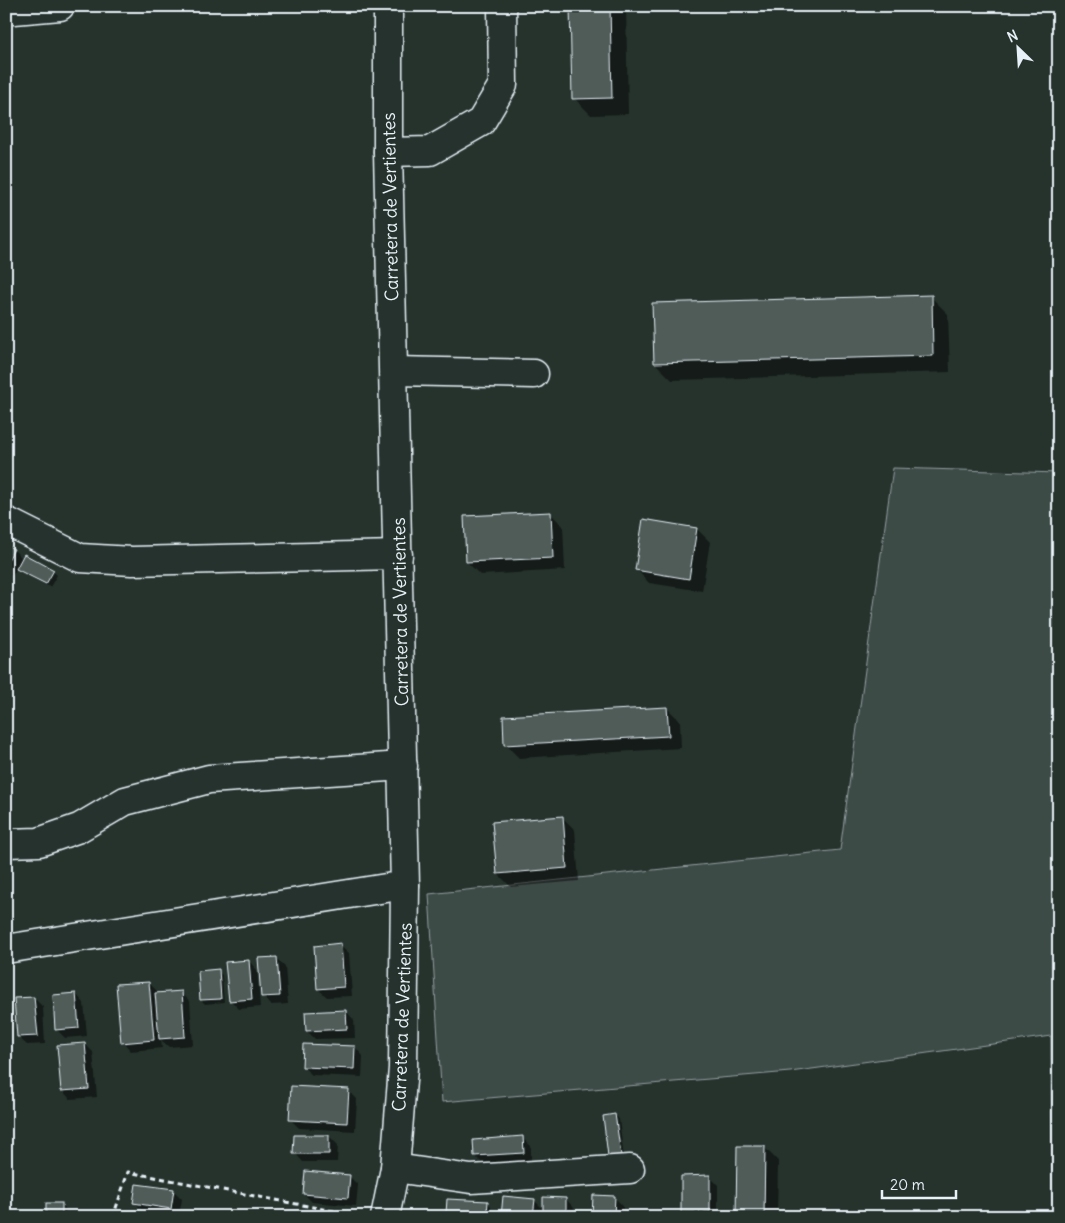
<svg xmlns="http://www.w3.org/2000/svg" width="1065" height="1223" font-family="Delius,sans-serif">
	<rect width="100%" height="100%" fill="#26332d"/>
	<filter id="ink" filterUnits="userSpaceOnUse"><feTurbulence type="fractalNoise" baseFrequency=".02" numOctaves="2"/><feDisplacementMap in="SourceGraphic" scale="10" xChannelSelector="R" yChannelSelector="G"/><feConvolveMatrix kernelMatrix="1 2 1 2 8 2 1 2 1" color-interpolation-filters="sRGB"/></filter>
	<g filter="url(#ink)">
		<!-- green -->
		<polygon fill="#3e4b47" stroke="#939ea0" points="893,468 1059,473 1059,1217 1052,1217 1051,1036 790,1072 442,1102 429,894 840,850"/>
		<!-- shadow -->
		<g fill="#0007">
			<polygon points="571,6 626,6 628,114 591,115 574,98"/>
			<polygon points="931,297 948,314 950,372 672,380 655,363"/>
			<polygon points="550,513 563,526 565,570 480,575 467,562"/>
			<polygon points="697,529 710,542 702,591 649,583 637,570"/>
			<polygon points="6,546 14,550 23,559 53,571 57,575 50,587 21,572 17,568 12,576 6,573"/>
			<polygon points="667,708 680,721 681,748 519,758 506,745"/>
			<polygon points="562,817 575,830 579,881 511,887 498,874"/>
			<polygon points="340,945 349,953 352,996 327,997 318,989"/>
			<polygon points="276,958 285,967 288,1004 271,1005 262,996"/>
			<polygon points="249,961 257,970 260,1007 239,1009 230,1000"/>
			<polygon points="218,971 222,975 224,1002 205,1004 201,1000"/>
			<polygon points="149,983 157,991 158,994 181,993 190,1001 193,1045 169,1047 161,1040 162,1048 131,1051 123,1042"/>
			<polygon points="76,994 84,1003 87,1036 65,1038 56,1029"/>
			<polygon points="34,998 43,1007 45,1044 27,1045 18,1037"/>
			<polygon points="346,1011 354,1020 355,1038 315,1039 307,1031"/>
			<polygon points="6,1013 10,1051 6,1052"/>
			<polygon points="85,1044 93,1052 97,1097 70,1099 62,1090"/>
			<polygon points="355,1047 363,1056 362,1077 312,1075 303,1067"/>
			<polygon points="348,1090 357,1099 355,1131 299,1128 290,1119"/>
			<polygon points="615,1115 619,1119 624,1158 613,1160 609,1156"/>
			<polygon points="329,1136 338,1145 337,1162 303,1162 295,1153"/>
			<polygon points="522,1138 531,1146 531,1161 483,1164 475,1156"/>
			<polygon points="765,1148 778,1161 777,1217 737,1217"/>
			<polygon points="349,1176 358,1185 356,1206 312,1202 304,1194"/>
			<polygon points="709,1176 718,1185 718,1217 687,1217 682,1212"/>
			<polygon points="173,1190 182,1199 179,1216 143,1211 134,1202"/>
			<polygon points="615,1198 623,1206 623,1217 593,1217"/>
			<polygon points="566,1199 574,1208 574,1217 503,1217 534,1200 544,1210"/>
			<polygon points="487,1202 491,1206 491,1217 451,1217 447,1213"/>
			<polygon points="62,1205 66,1209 66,1217 47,1217"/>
			<polygon points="291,1212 305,1217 290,1217"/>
		</g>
		<!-- building -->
		<g fill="#505c59" stroke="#e8f1f8">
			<polygon points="570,6 610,6 612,98 572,99"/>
			<polygon points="932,295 933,356 654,363 652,303"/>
			<polygon points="551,512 553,558 466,562 464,516"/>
			<polygon points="643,519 697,528 689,579 635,570"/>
			<polygon points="6,545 14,549 6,564"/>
			<polygon points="24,554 54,570 46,584 16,569"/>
			<polygon points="667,707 669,736 504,745 503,716"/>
			<polygon points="563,816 567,868 497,874 492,822"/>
			<polygon points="341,943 344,987 317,989 314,946"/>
			<polygon points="277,957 280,996 261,997 258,958"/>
			<polygon points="249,960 252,999 229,1001 225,962"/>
			<polygon points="219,969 221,999 200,1000 198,971"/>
			<polygon points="149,982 154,1040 121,1043 116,984"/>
			<polygon points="182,991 185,1037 159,1039 155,993"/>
			<polygon points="76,993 79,1028 55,1030 53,995"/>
			<polygon points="34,997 38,1036 17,1037 14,998"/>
			<polygon points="346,1010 347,1029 306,1031 305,1012"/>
			<polygon points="85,1043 89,1089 61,1091 57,1045"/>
			<polygon points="303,1044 355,1046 354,1069 302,1067"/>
			<polygon points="291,1086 349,1089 347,1123 289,1120"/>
			<polygon points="615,1114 621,1155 608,1156 603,1116"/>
			<polygon points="294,1135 329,1135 329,1154 293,1154"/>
			<polygon points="523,1136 524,1153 474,1156 473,1140"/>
			<polygon points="737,1146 765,1146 764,1217 736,1217"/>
			<polygon points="305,1171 350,1175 348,1198 303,1194"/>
			<polygon points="710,1175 710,1212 681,1213 681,1176"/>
			<polygon points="136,1184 174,1189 171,1209 133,1203"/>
			<polygon points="593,1195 615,1196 614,1217 592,1217"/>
			<polygon points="503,1196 535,1199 533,1217 501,1217"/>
			<polygon points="543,1197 566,1198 566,1217 543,1217"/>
			<polygon points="447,1199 488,1201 487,1216 446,1213"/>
			<rect x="46" y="1203" width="16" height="14"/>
		</g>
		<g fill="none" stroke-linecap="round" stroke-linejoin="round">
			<defs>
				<g id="minor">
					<polyline points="6,9 14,10 60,6"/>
					<polyline points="388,152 430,151 481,122 503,85 502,6"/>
					<polyline points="394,371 534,374"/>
					<polyline points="6,521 80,558 132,561 398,555"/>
					<polyline points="6,843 39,842 79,828 125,801 209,779 403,766"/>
					<polyline points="6,949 405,885"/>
					<polyline points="395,1168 471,1179 630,1169"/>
				</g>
				<polyline id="major" points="385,1217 395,1168 403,1068 405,885 388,152 388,6"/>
			</defs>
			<!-- minor casing -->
			<use href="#minor" stroke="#e8f1f8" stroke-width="31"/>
			<!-- major casing -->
			<use href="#major" stroke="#e8f1f8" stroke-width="31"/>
			<!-- path -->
			<polyline stroke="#e8f1f8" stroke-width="3" stroke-dasharray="5 4" stroke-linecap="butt" points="113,1217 128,1172 360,1216"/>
			<!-- minor -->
			<use href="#minor" stroke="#26332d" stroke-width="28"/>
			<!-- major -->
			<use href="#major" stroke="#26332d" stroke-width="28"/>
		</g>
	</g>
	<g text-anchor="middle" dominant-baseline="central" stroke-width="4" stroke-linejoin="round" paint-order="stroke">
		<!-- street labels -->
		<g font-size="18" fill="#e8f1f8" stroke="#26332d">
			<text transform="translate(390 207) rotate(-91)">Carretera de Vertientes</text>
			<text transform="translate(400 612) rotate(-91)">Carretera de Vertientes</text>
			<text transform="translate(402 1017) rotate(-88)">Carretera de Vertientes</text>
		</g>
	</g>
	<!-- margin -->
	<rect width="1065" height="1223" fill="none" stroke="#26332d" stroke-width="25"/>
	<rect x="12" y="12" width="1040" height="1198" fill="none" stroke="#e8f1f8" stroke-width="2" filter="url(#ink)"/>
	<!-- north arrow -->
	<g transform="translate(1018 48) rotate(335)" stroke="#26332d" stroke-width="4" paint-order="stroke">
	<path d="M0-4L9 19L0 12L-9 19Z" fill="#e8f1f8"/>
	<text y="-8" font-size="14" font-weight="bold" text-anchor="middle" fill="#e8f1f8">N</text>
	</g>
	<!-- scale -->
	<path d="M882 1190v8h74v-8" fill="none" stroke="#e8f1f8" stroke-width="2.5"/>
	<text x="890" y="1190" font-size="15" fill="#e8f1f8" stroke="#26332d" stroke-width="4" paint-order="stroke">20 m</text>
</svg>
